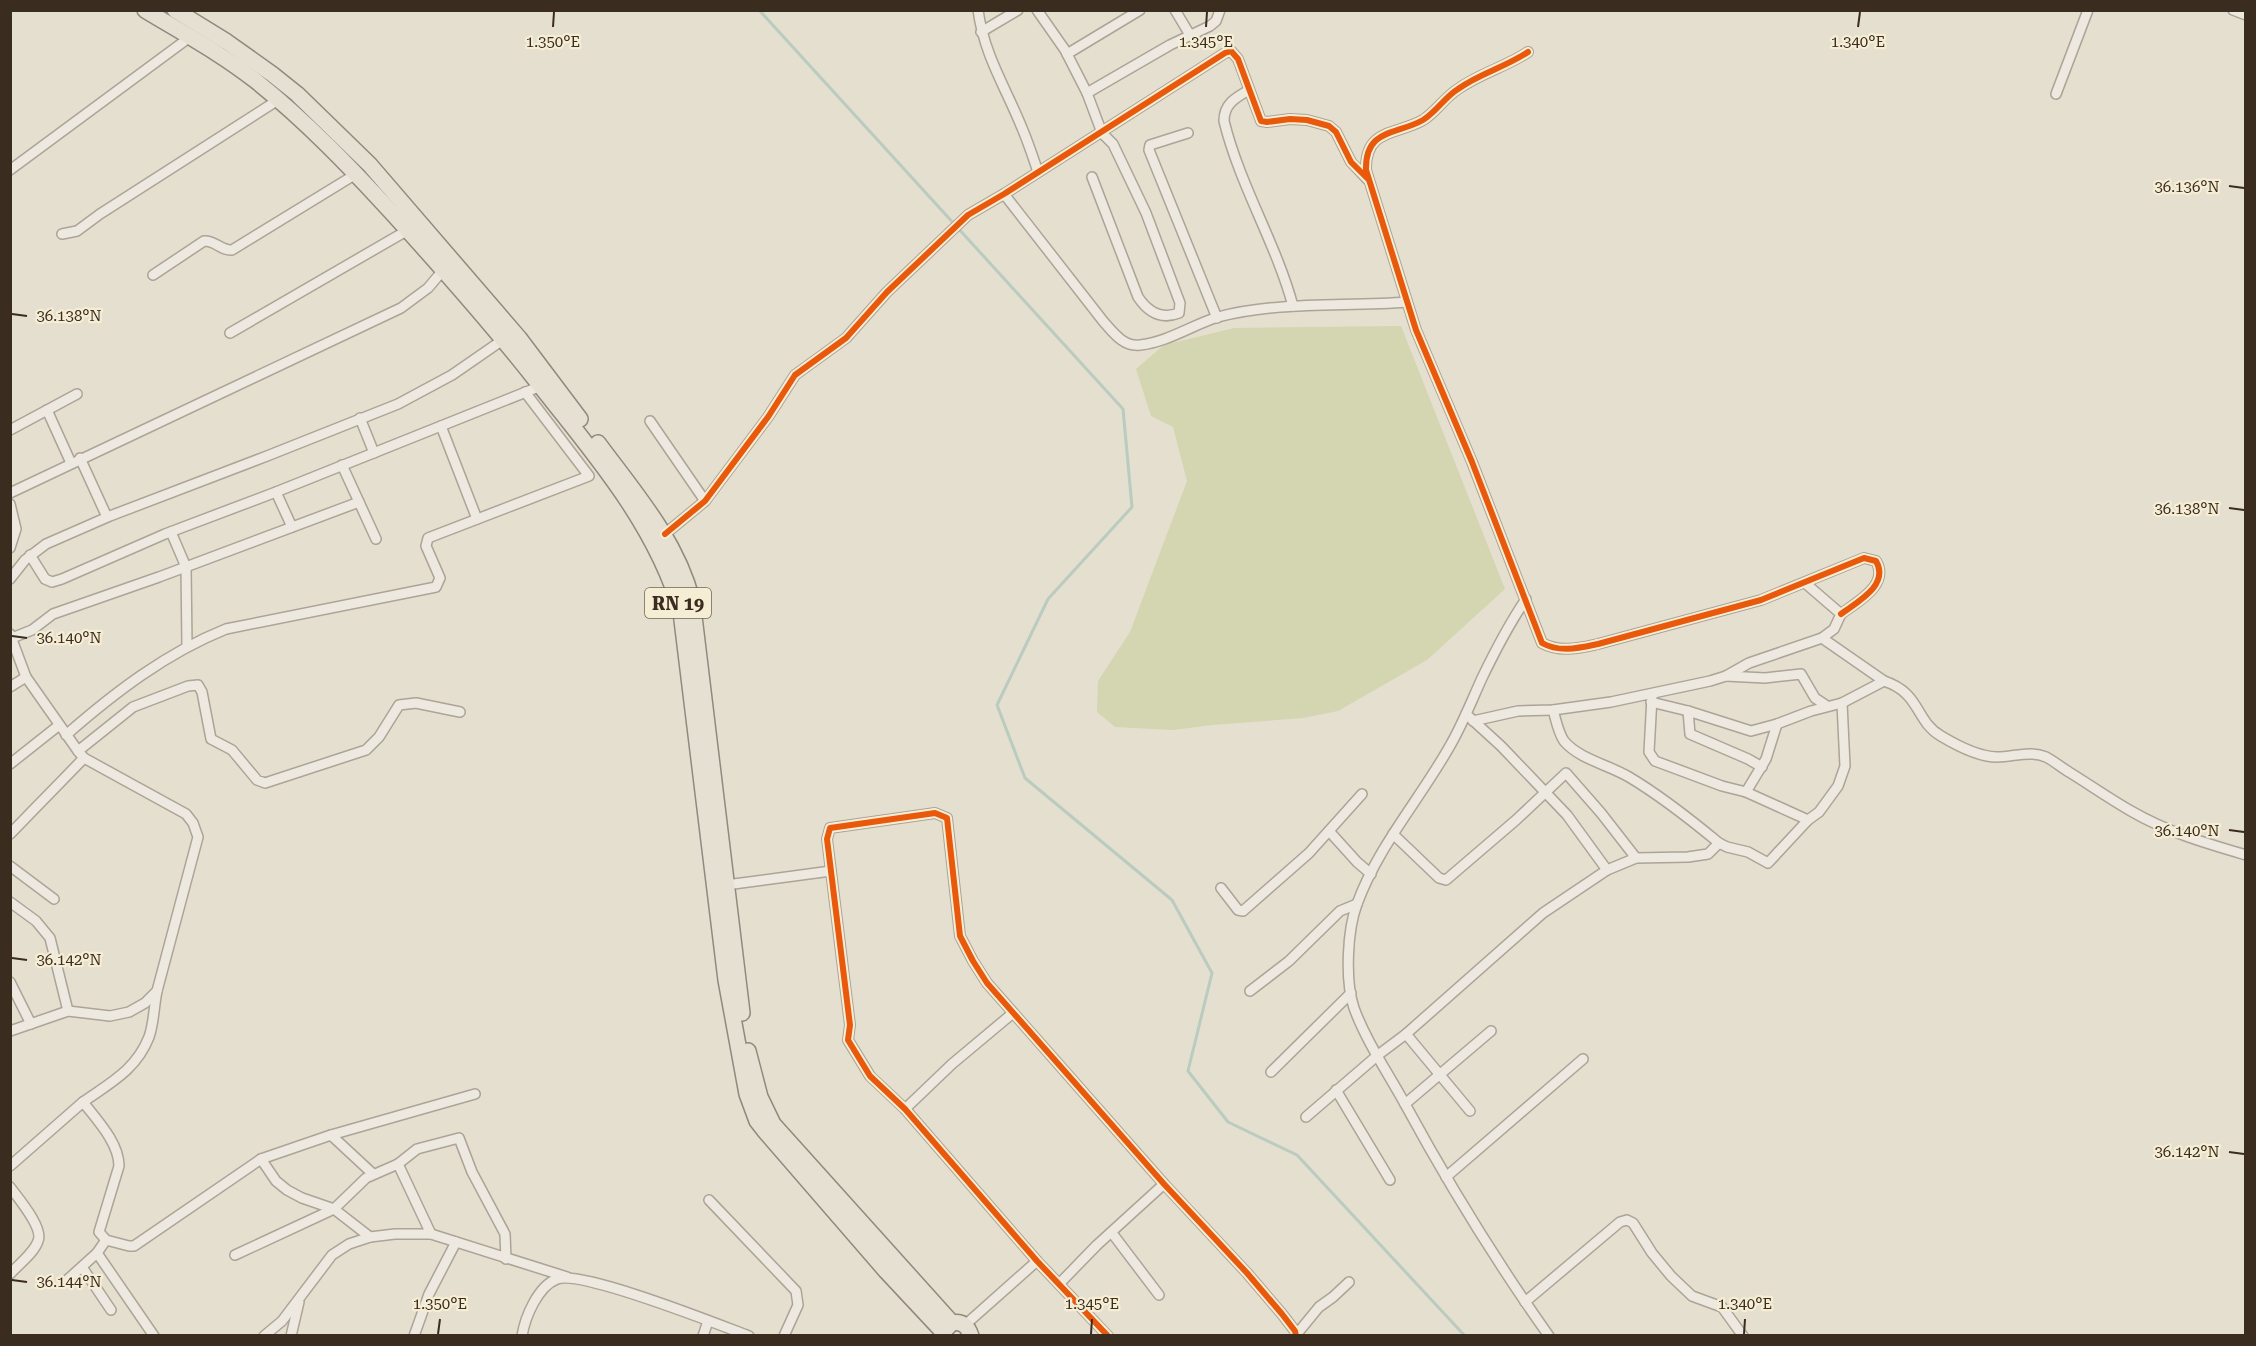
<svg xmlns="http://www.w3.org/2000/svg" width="2256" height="1346" font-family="'Roboto Serif',serif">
	<rect width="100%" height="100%" fill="#e5dfcf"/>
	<!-- green -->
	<polygon fill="#d4d5b1" points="1401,326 1505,589 1427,660 1338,711 1303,718 1212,725 1173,730 1115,727 1097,712 1098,681 1130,632 1187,481 1173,427 1151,416 1136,369 1164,345 1234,328"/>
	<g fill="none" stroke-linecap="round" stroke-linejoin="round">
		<!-- stream -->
		<polyline stroke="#bacbc0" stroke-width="3" points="759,10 1123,409 1132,507 1048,599 997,705 1025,778 1172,900 1212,973 1188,1071 1228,1122 1297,1155 1465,1336"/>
		<defs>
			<g id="minor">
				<path d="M978,10c6,45 28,78 44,118 6,14 11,29 16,44"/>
				<path d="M1037,10l28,40 22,43 15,40 11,11 33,69 34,90 -1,10c-18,7 -31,-1 -41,-16l-46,-120"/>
				<polyline points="1175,10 1190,35"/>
				<polyline points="2233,10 2246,15"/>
				<polyline points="981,32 1018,10"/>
				<path d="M1528,52c-22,15 -48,21 -70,37 -13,8 -22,23 -35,31 -26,15 -58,8 -57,50l50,160 56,132 70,181c18,10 37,5 56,1l163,-44 103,-42 12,3c14,24 -19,41 -35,53"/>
				<polyline points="1067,54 1140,10"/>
				<path d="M1249,90c-14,8 -25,14 -25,31 16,65 52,122 69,185"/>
				<polyline points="1087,93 1170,45 1210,26 1216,21 1220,10"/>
				<polyline points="2056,94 2088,10"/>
				<polyline points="1188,133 1150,145 1149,150 1217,318"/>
				<polyline points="10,170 190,37"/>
				<path d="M1004,194l99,127c10,11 20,26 37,24 28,-3 52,-20 78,-28 61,-16 126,-10 189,-15"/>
				<polyline points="62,234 77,231 100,214 278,100"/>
				<path d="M153,275l51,-34c11,-1 17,10 28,9l124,-76"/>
				<polyline points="230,333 408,230"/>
				<polyline points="47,410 71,463"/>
				<polyline points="360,418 374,453"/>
				<polyline points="650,421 705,501"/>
				<polyline points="441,426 477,519"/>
				<polyline points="10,430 77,394"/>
				<polyline points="80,458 107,517"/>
				<polyline points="342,465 376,539"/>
				<polyline points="276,492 292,527"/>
				<polyline points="10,493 401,308 428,288 444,269"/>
				<polyline points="10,504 16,529 10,548"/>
				<polyline points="171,532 186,567 187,646"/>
				<polyline points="665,534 705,501 768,417 795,375 846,338 887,292 968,215 1004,194 1225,53 1231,51 1238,59 1261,121 1267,122 1290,119 1307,120 1329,126 1336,132 1351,162 1367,179"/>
				<polyline points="30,555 45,579 52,582 62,579 165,534 276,492 541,386"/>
				<polyline points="10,579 25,560 46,544 110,516 267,456 398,404 452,375 504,339"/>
				<path d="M1526,599c-17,25 -31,52 -44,79 -10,22 -19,45 -31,66 -30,54 -73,102 -94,160 -10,27 -12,77 -3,104 12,33 34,65 51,96 44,81 90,156 144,232"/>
				<polyline points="10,634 26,677 78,751 84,758 186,814 193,823 198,837 157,991 145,1003 129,1012 110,1016 68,1011 10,1031"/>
				<polyline points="12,638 32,630 53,614 159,577 359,502"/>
				<polyline points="1822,638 1884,681"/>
				<polyline points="1726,676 1765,678 1801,674 1815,698 1827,706"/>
				<polyline points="10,687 26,677"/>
				<polyline points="1652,697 1649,752 1655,761 1722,786 1746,792 1808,820 1819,812 1838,786 1845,766 1842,703"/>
				<path d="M1651,702l37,9 63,20 26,-7 34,-13 31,-8 42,-22c37,12 31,40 57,55 15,9 38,21 56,21 17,0 32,-7 49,0 8,4 16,11 23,15 21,13 41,27 62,39 36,21 74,32 115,44"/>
				<path d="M1553,710c3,10 5,22 11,31 15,18 45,24 65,36 32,19 61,42 90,66l-11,11 -20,3 -52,1 -29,12"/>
				<polyline points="1688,711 1690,734 1748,759 1762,767"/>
				<polyline points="1473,721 1518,711 1553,710 1611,702 1710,681 1726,676 1749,663 1822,638 1834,629 1841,614 1805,583"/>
				<path d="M66,735c48,-42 100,-82 160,-106l210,-42 4,-9 -14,-32 2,-8 161,-62 -64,-84"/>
				<polyline points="78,751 133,707 188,686 198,685 202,692 211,739 232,750 257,780 265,783 366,750 379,737 399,705 416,703 460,712"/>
				<polyline points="10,764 58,726"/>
				<polyline points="1746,792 1766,759 1777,724"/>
				<polyline points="1329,831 1357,862 1371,874"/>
				<polyline points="10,834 84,758"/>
				<polyline points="1393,834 1439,878 1446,880 1516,820 1566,773 1601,813 1636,858"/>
				<polyline points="1719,843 1727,847 1748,852 1768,863 1808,820"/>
				<polyline points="10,866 54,899"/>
				<polyline points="726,885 831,871"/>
				<polyline points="1221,888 1238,910 1243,911 1309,853 1362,794"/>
				<polyline points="10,902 36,921 50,938 68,1011"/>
				<polyline points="10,982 31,1024"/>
				<polyline points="1250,991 1289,961 1340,911 1357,904"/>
				<polyline points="1406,1034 1470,1111"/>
				<polyline points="1271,1072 1351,993"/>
				<polyline points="1336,1090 1390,1180"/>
				<polyline points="1405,1104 1491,1031"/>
				<polyline points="905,1109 952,1064 1013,1013"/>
				<polyline points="1306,1117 1378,1055 1406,1034 1543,913 1607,870 1567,815 1501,746 1466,714"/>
				<polyline points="331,1135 373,1174"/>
				<polyline points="261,1159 276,1181 287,1190 302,1198 334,1209 370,1237"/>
				<polyline points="398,1164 417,1149 459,1138 472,1172 505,1234 506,1259"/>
				<polyline points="10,1166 83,1102"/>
				<polyline points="1446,1177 1583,1059"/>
				<path d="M10,1187c8,11 34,41 28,54 -4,12 -19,23 -28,33"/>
				<polyline points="709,1200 796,1291 798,1305 784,1336"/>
				<polyline points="1112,1233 1159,1295"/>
				<path d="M106,1240l-7,-8 20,-66c0,-23 -22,-46 -36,-64 27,-19 53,-32 66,-65 5,-14 5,-32 8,-46"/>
				<polyline points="97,1253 154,1336"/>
				<polyline points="235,1255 334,1209 366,1178 398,1164 431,1234"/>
				<polyline points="82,1267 111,1310"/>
				<polyline points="66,1281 97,1253 106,1240 129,1246 134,1246 261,1159 331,1135 475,1094"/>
				<polyline points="1059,1284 1097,1245 1164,1184"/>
				<polyline points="1525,1302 1620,1222 1627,1220 1633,1223 1652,1253 1671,1276 1692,1296 1722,1307 1743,1336"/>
				<polyline points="965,1325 1037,1261"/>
				<polyline points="1296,1335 1319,1307 1333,1297 1349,1282"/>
				<polyline points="264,1336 282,1321 332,1255 349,1244 370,1237 395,1234 431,1234 567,1277"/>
				<polyline points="291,1336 299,1302"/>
				<polyline points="414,1336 429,1294 456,1242"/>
				<path d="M522,1336c3,-19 16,-50 35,-57 25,-9 160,45 192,57"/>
				<polyline points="703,1336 708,1321"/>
				<polyline points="1108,1336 1037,1261 905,1109 870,1076 848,1040 850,1025 827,839 830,828 935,813 947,818 960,936 973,961 987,983 1164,1184 1247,1273 1282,1314 1295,1331 1296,1336"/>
			</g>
			<g id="primary">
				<path d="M145,10c38,23 77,44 111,71 50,40 94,86 137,133 50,55 99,110 145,169 55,69 119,143 143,229l45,368 21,114 10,27 7,9 122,141 58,62"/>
				<polyline points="175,10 227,42 272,74 297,94 370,165 519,338 580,419"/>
				<path d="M598,443c37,50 78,96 94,157l50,413"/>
				<polyline points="748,1051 760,1097 773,1124 952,1323"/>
				<path d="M945,1330l7,-7c10,-2 16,3 19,13"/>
			</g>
		</defs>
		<!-- minor casing -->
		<use href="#minor" stroke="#aba497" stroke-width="12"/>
		<!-- primary casing -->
		<use href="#primary" stroke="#90897e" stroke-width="18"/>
		<!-- minor -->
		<use href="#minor" stroke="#eee9e0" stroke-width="9"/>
		<!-- primary -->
		<use href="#primary" stroke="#e5e0d2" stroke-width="15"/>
		<defs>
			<g id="cycleway">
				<path d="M1528,52c-22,15 -48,21 -70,37 -13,8 -22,23 -35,31 -26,15 -58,8 -57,50l50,160 56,132 70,181c18,10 37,5 56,1l163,-44 103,-42 12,3c14,24 -19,41 -35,53"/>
				<polyline points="665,534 705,501 768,417 795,375 846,338 887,292 968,215 1004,194 1225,53 1231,51 1238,59 1261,121 1267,122 1290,119 1307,120 1329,126 1336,132 1351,162 1368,179"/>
				<polyline points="1108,1336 1037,1261 905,1109 870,1076 848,1040 850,1025 827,839 830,828 935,813 947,818 960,936 973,961 987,983 1164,1184 1247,1273 1282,1314 1295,1331 1296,1336"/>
			</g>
		</defs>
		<!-- cycleway casing -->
		<use href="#cycleway" stroke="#f6edd5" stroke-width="10"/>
		<!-- cycleway -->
		<use href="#cycleway" stroke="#e8590c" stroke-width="6"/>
	</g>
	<!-- ticks -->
	<path fill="none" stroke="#3a2c1f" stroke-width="2" d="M553,27l1,-15M1206,27l1,-15M1858,27l2,-15M2229,186l15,2M12,314l15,2M2229,508l15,2M12,636l15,2M2229,830l15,2M12,958l15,2M2229,1152l15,2M12,1280l15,2M438,1334l2,-15M1091,1334l1,-15M1744,1334l1,-15"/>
	<g text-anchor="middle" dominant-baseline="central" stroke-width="4.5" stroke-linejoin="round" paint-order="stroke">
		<!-- shield labels -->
		<rect fill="#f6edd5" stroke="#726656" stroke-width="1.5" x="645" y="588" width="66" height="30" rx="4.5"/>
		<g font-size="18" font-weight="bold" fill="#3a2c1f">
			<text x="678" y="603">RN 19</text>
		</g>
	</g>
	<g font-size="15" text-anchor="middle" fill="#3a2c1f" stroke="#f6edd5" stroke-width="4.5" stroke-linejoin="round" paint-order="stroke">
		<text x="553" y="47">1.350°E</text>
		<text x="1206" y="47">1.345°E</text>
		<text x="1858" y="47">1.340°E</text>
		<text x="2187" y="192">36.136°N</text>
		<text x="69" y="321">36.138°N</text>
		<text x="2187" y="514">36.138°N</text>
		<text x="69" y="643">36.140°N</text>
		<text x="2187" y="836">36.140°N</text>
		<text x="69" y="965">36.142°N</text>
		<text x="2187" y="1157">36.142°N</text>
		<text x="69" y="1287">36.144°N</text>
		<text x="440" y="1309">1.350°E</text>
		<text x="1092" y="1309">1.345°E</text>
		<text x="1745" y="1309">1.340°E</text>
	</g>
	<!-- border -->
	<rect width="2256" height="1346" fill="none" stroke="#3a2c1f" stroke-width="24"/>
</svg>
